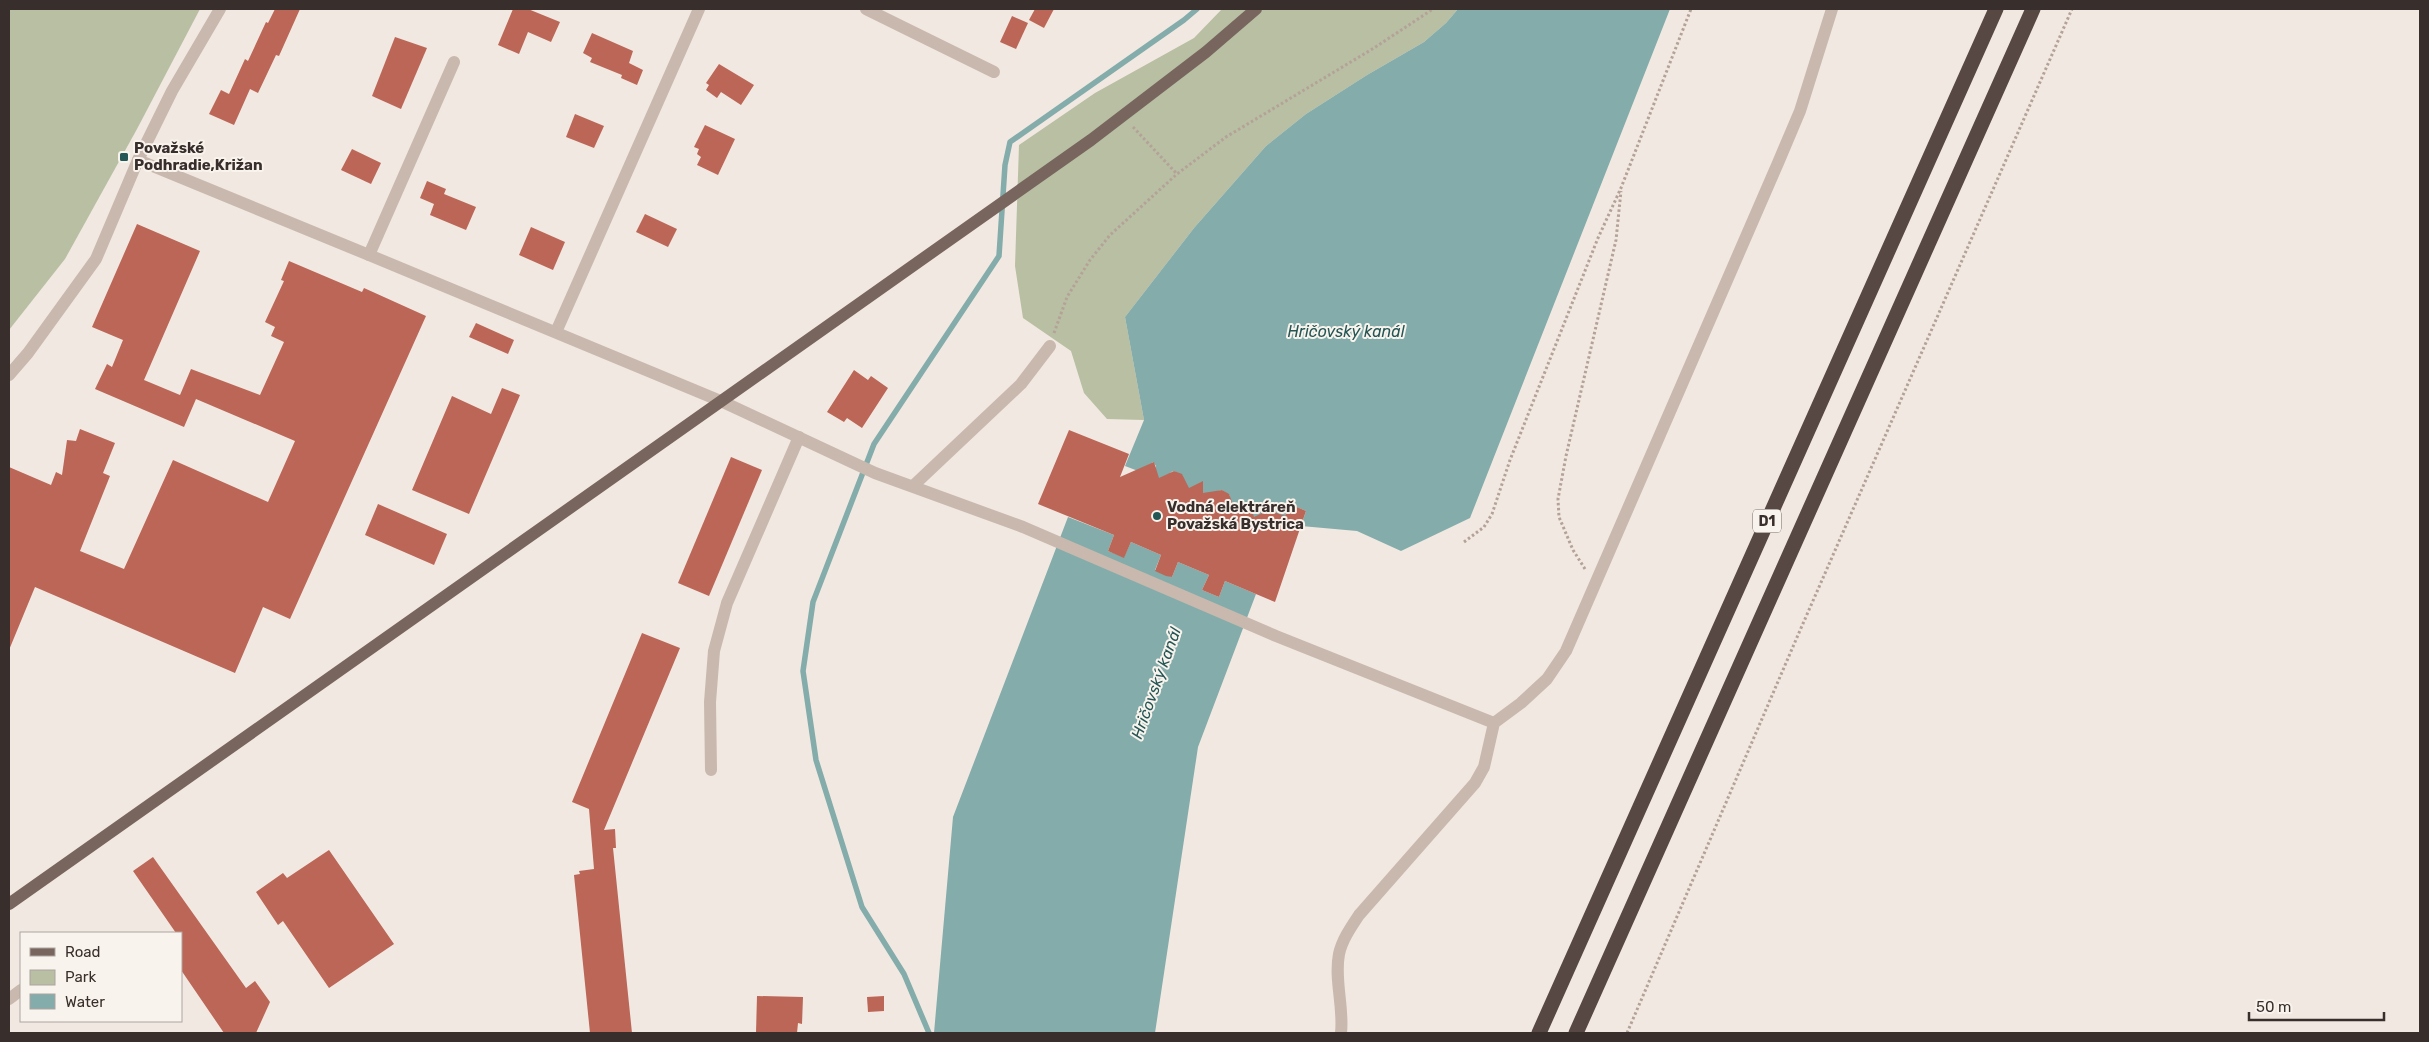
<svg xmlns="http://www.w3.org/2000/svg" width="2429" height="1042" font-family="Rubik,sans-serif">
	<rect width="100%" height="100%" fill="#f1e8e1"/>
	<!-- green -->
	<g fill="#b8bfa2">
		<polygon points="9,9 200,9 137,129 65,259 9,330"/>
		<polygon points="1222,9 1458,9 1446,23 1424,42 1367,75 1306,114 1266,146 1194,228 1125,317 1144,420 1107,419 1084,393 1071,351 1023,318 1015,266 1019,145 1095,93 1194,38"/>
	</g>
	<!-- water -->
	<g fill="#83acaa">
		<polygon points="1458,9 1670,9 1470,518 1401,551 1357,531 1301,526 1306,511 1292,505 1289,506 1282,524 1273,512 1268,510 1261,522 1246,515 1250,502 1246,502 1241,513 1226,507 1230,496 1222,490 1199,496 1203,483 1201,482 1194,494 1179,488 1183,476 1174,471 1171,472 1166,482 1151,476 1156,466 1153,462 1146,474 1125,466 1144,420 1125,317 1194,228 1266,146 1306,114 1367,75 1424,42 1446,23"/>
		<polygon points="1068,517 1114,535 1108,551 1124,557 1131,542 1161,555 1155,570 1172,577 1178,562 1209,575 1202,590 1219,597 1225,581 1256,594 1198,747 1155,1033 934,1033 953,817"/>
	</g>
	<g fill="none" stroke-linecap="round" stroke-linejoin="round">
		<!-- stream -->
		<polyline stroke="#83acaa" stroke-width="5.5" points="929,1033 904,974 862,907 816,760 803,671 813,602 874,444 999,256 1005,165 1010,142 1184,20 1197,9"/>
	</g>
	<!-- building -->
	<g fill="#bb6656">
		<polygon points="275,9 300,9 279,56 276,55 258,93 250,89 234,125 209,114 221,90 229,94 245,59 248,61 266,22 268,23"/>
		<polygon points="513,9 528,9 560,22 551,42 528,32 519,54 498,45"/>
		<polygon points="1035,9 1054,9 1044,28 1029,20"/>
		<polygon points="1012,16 1028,23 1016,49 1000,42"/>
		<polygon points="592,33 633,51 629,63 643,70 637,85 621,78 622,75 590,62 592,58 583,53"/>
		<polygon points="395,37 427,48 401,109 372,96"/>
		<polygon points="719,64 754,85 741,105 721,92 717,98 706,90 709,85 706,83"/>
		<polygon points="575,114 604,126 594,148 566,137"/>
		<polygon points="705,125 735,139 718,175 697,165 701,157 697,154 699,149 694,147"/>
		<polygon points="352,149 381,163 371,184 341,170"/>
		<polygon points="427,181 446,189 444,194 476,207 466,230 430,215 434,204 420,198"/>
		<polygon points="645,214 677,229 668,247 636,232"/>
		<polygon points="137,224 200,251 144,380 180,395 191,369 260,395 284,342 271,336 275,327 265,322 284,281 281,280 289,261 362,292 364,288 426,316 290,619 263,607 235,673 35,587 9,650 9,467 51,485 56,472 62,475 67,440 76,441 80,429 115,443 103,473 110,476 80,551 124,569 173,460 268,502 295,441 196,399 184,427 95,389 107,364 112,367 123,340 92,327"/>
		<polygon points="531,227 565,242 553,270 519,255"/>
		<polygon points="476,323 514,340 508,354 469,337"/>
		<polygon points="854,370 868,380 871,376 888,388 862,428 847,418 844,422 827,412"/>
		<polygon points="502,388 520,395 469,514 412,490 452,396 491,414"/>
		<polygon points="1069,430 1129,454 1120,477 1154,462 1159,478 1174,471 1182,474 1189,488 1203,481 1203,493 1222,490 1229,494 1234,507 1249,501 1254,517 1268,510 1285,516 1290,504 1306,511 1275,602 1225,581 1219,597 1214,595 1202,590 1209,575 1178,562 1172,577 1166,576 1155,571 1161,555 1131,542 1124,558 1108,551 1114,535 1038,504"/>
		<polygon points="731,457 762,470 709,596 678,583"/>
		<polygon points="378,504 447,534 434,565 365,535"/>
		<polygon points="642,633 680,648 604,830 615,829 616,848 613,848 632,1033 590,1033 574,875 580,874 579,871 594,869 589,809 572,802"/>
		<polygon points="329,850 394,944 329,988 283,921 278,925 256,892 283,873 287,878"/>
		<polygon points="153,857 246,988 255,981 270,1002 256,1033 224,1033 181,970 181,933 176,933 133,871"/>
		<polygon points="757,996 803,997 802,1024 798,1023 797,1033 756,1033"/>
		<polygon points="884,996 884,1011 868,1012 867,997"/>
	</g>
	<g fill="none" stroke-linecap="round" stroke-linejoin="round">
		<!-- path -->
		<g stroke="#b4a298" stroke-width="3" stroke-dasharray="2.5 2.5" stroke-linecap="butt">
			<polyline points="1133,127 1177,174"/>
			<polyline points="1054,333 1067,297 1090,260 1110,235 1177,174 1226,137 1374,48 1433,9"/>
			<polyline points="1464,542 1484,527 1492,514 1510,460 1598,238 1621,188 1691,9"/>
			<polyline points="1585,569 1573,550 1559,517 1558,499 1566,456 1616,240 1621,191"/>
			<polyline points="1627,1033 1798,635 2072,9"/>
		</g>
		<!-- minor -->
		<g stroke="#c9b8ae" stroke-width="12">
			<polyline points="866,9 994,72"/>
			<polyline points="454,62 369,255 723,402 875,473 1023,527 1276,636 1494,723"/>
			<polyline points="138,160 369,255"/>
			<polyline points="556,332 699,9"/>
			<polyline points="9,375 28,353 96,259 138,160 172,91 220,9"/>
			<polyline points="913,486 1021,384 1050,346"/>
			<polyline points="711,770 710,702 714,651 727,603 799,437"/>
			<polyline points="9,999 21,990"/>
			<path d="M1341,1033c3,-26 -7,-53 -2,-79 3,-14 12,-27 20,-39l116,-132 9,-16 10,-44 27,-20 26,-24 19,-28 212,-488 22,-52 32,-102"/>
		</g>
		<!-- major -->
		<polyline stroke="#78655e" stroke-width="12" points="9,904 1091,140 1206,52 1256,9"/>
		<!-- highway -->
		<g stroke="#584843" stroke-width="15">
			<polyline points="1539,1033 1996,9"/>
			<polyline points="1576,1033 2033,9"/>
		</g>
	</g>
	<!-- markers -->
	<g fill="#245655" stroke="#f9f3ed" stroke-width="2">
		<rect x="119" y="152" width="10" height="10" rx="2.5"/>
		<circle cx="1157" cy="516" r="5"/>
	</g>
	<g text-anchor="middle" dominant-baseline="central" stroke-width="4" stroke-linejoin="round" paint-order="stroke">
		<!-- shield labels -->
		<rect fill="#f9f3ed" stroke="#726965" stroke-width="1" x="1753" y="509.5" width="28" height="23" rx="4"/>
		<g font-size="14" font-weight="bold" fill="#382e2b">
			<text x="1767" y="521">D1</text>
		</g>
		<!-- poi labels -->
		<g font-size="15" font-weight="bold" fill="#382e2b" stroke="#f9f3ed" text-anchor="start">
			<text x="134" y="148">Považské<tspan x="134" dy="17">Podhradie,Križan</tspan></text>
			<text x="1167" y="507">Vodná elektráreň<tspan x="1167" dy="17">Považská Bystrica</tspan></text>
		</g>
		<!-- water labels -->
		<g font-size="16" font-style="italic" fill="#245655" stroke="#f9f3ed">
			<text x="1346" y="331">Hričovský kanál</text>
			<text transform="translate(1156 683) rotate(-70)">Hričovský kanál</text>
		</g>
	</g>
	<!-- border -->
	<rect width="2429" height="1042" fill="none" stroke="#382e2b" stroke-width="20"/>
	<!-- legend -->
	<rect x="20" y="932" width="162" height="90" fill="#f9f3ed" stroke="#aca49f"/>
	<rect x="30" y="948" width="25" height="8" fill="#78655e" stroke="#aca49f"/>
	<text x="65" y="957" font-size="15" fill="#382e2b">Road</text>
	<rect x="30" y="970" width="25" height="15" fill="#b8bfa2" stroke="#aca49f"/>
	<text x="65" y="982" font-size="15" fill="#382e2b">Park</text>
	<rect x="30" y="994" width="25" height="15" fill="#83acaa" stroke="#aca49f"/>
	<text x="65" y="1007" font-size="15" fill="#382e2b">Water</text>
	<!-- scale -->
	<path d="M2249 1012v8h135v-8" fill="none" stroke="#382e2b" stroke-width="2.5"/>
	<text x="2256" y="1012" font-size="15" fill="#382e2b" stroke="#f9f3ed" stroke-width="4" paint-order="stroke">50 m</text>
</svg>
